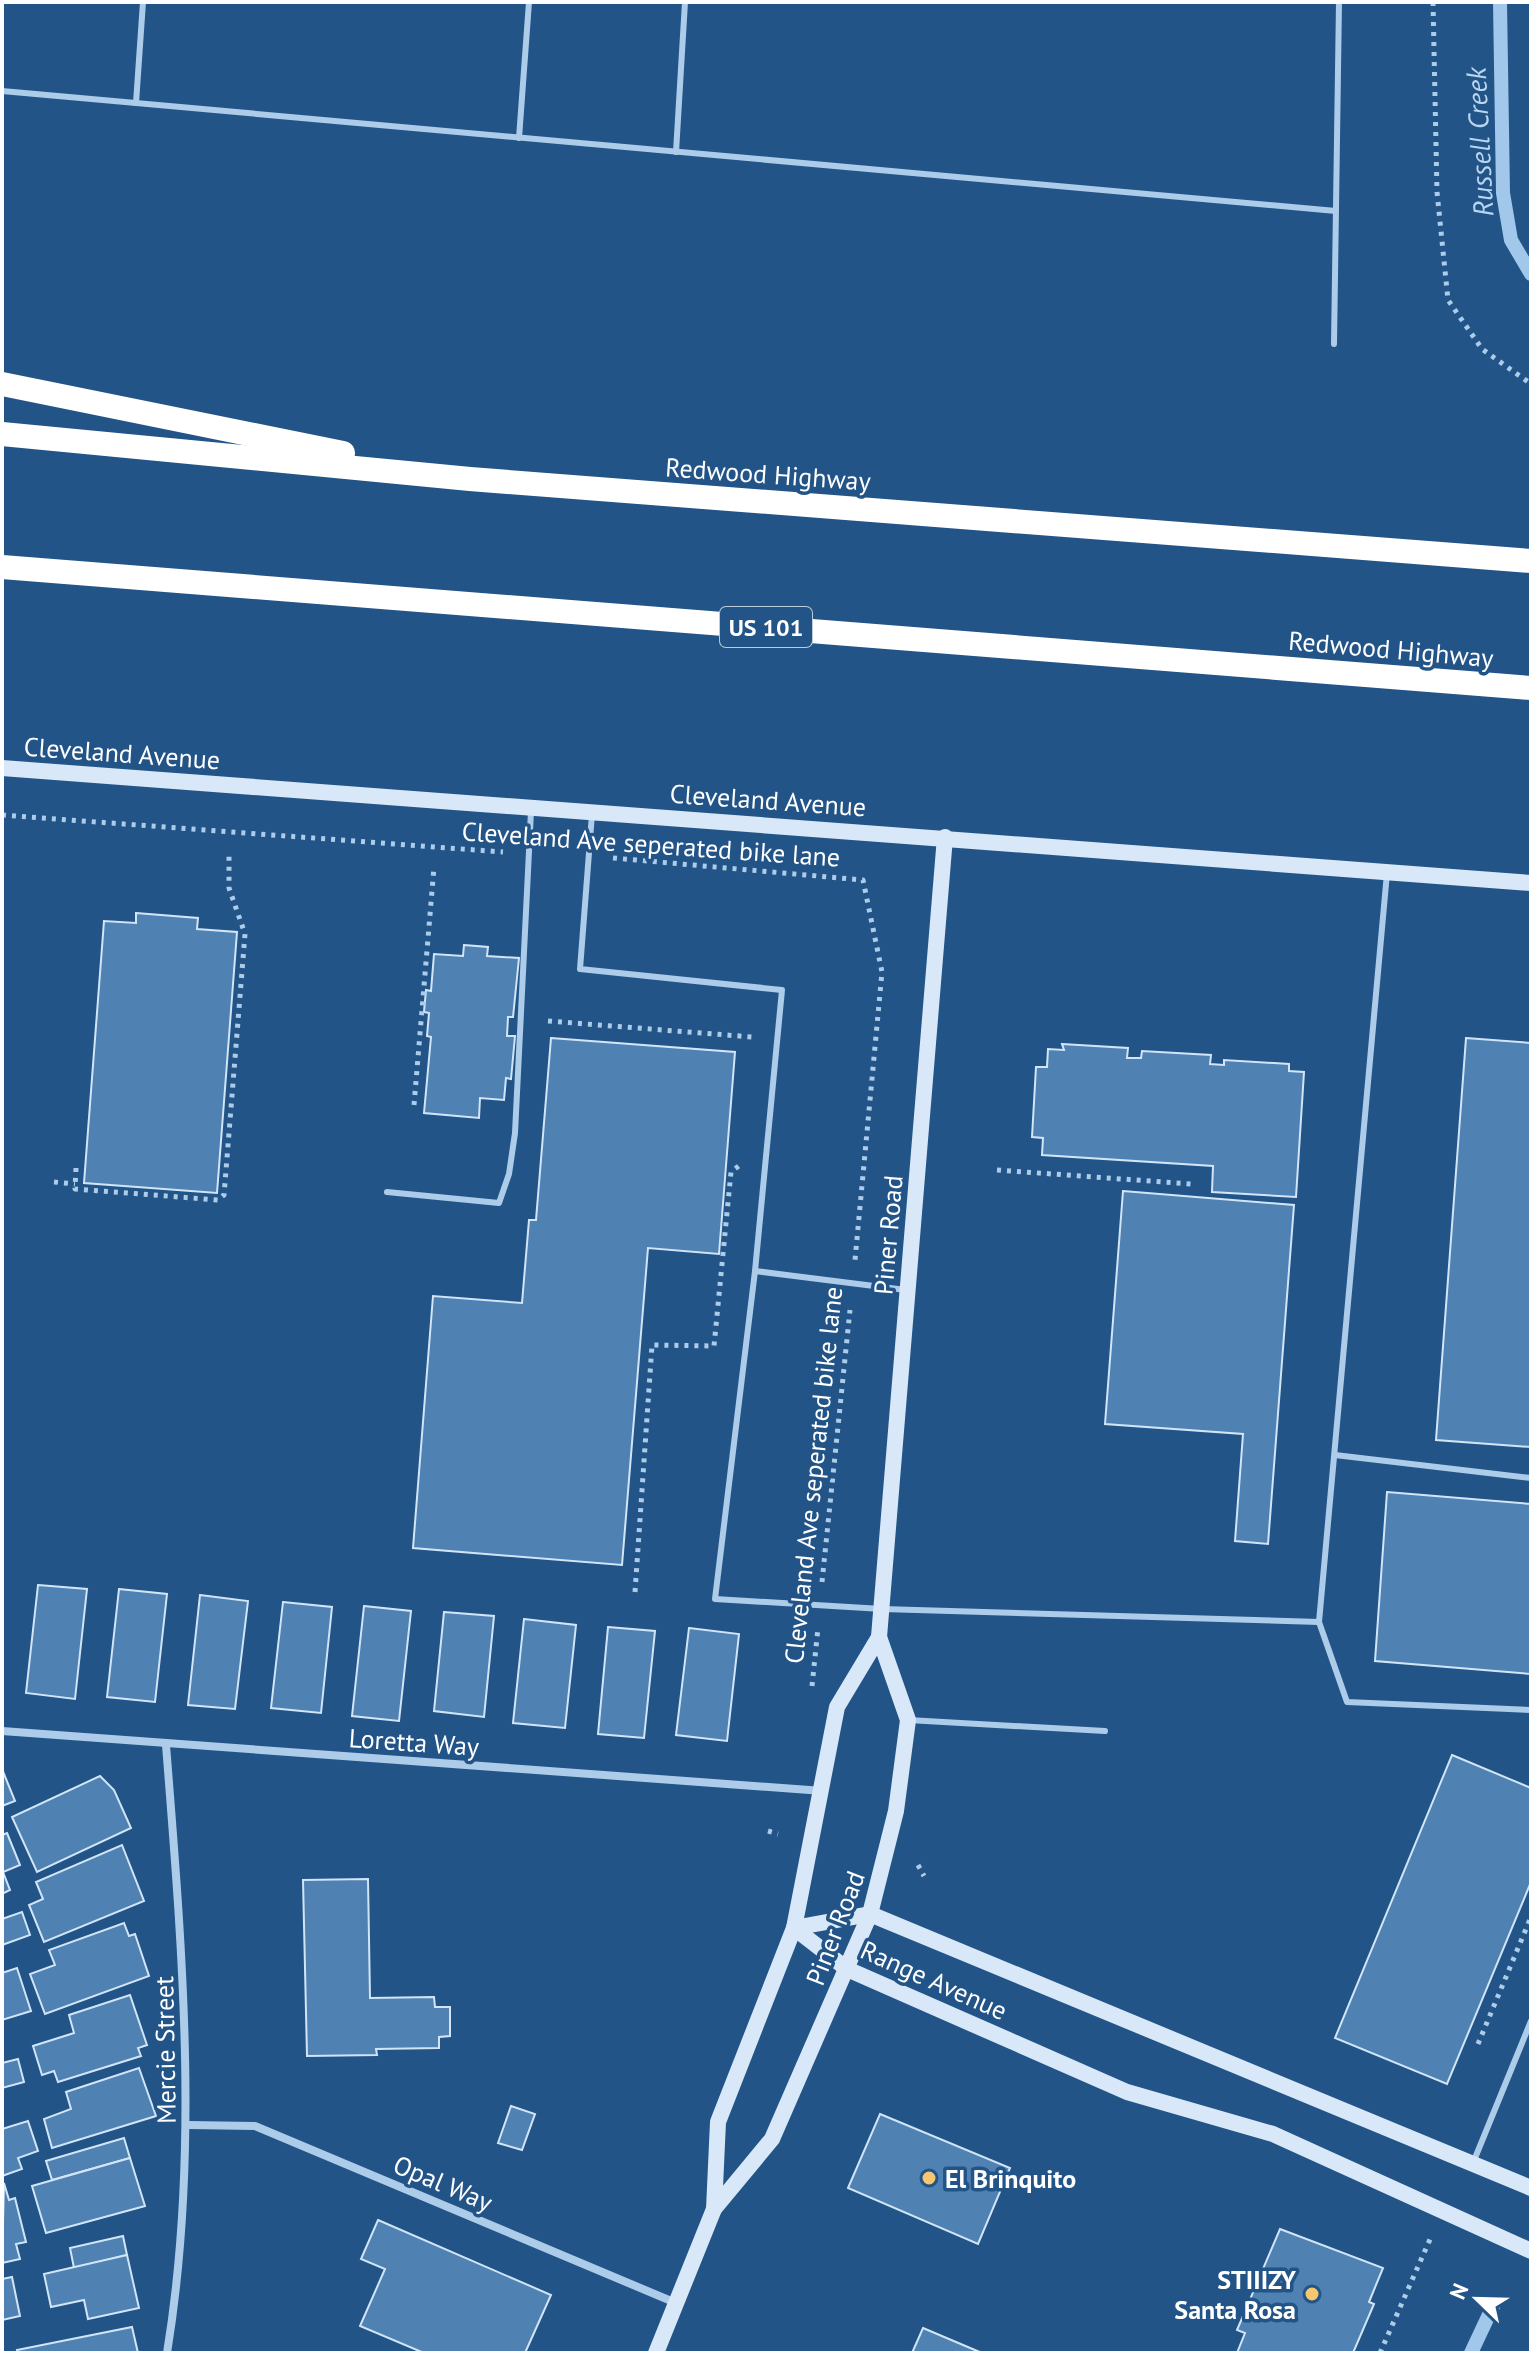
<svg xmlns="http://www.w3.org/2000/svg" width="1533" height="2355" font-family="'PT Sans',sans-serif">
	<rect width="100%" height="100%" fill="#225488"/>
	<g fill="none" stroke-linecap="round" stroke-linejoin="round">
		<!-- stream -->
		<g stroke="#a1c8eb" stroke-width="14">
			<polyline points="1500,2 1503,193 1511,240 1531,274"/>
			<polyline points="1471,2353 1494,2304"/>
		</g>
	</g>
	<!-- building -->
	<g fill="#4f81b2" stroke="#d1e5f7" stroke-width="2">
		<polygon points="136,913 198,918 197,929 237,932 217,1193 84,1183 104,921 136,923"/>
		<polygon points="464,945 488,947 487,956 519,958 513,1017 508,1017 507,1036 515,1036 511,1079 506,1078 504,1100 480,1098 479,1118 424,1113 431,1037 427,1036 429,1013 424,1012 426,990 431,991 434,954 463,956"/>
		<polygon points="551,1038 735,1052 719,1254 648,1248 622,1565 413,1548 433,1296 522,1303 529,1220 536,1220"/>
		<polygon points="1466,1038 1531,1043 1531,1447 1436,1440"/>
		<polygon points="1062,1044 1128,1048 1127,1058 1141,1058 1142,1051 1211,1055 1210,1064 1224,1065 1224,1060 1289,1064 1289,1071 1304,1072 1296,1197 1212,1192 1213,1166 1042,1155 1043,1138 1032,1137 1036,1067 1047,1067 1048,1049 1064,1050"/>
		<polygon points="1123,1191 1294,1205 1268,1544 1235,1541 1243,1434 1105,1424"/>
		<polygon points="1387,1492 1531,1504 1531,1674 1375,1661"/>
		<polygon points="38,1585 87,1589 75,1699 26,1693"/>
		<polygon points="119,1589 167,1594 155,1702 107,1697"/>
		<polygon points="200,1595 248,1601 235,1709 188,1705"/>
		<polygon points="283,1602 332,1607 321,1713 271,1708"/>
		<polygon points="364,1606 411,1611 399,1721 352,1716"/>
		<polygon points="444,1612 494,1616 484,1717 434,1711"/>
		<polygon points="524,1619 576,1625 565,1728 513,1723"/>
		<polygon points="608,1627 655,1631 644,1738 598,1734"/>
		<polygon points="689,1628 739,1634 727,1741 676,1735"/>
		<polygon points="1452,1755 1531,1788 1531,1882 1447,2084 1335,2038"/>
		<polygon points="2,1769 15,1801 2,1806"/>
		<polygon points="100,1776 114,1790 131,1828 37,1872 12,1817"/>
		<polygon points="7,1833 20,1865 3,1872 10,1890 2,1894 2,1835"/>
		<polygon points="122,1845 144,1901 44,1942 29,1905 43,1899 36,1882"/>
		<polygon points="368,1879 370,1998 434,1997 435,2007 450,2007 450,2036 439,2037 439,2048 376,2049 377,2055 307,2056 303,1880"/>
		<polygon points="22,1912 30,1935 2,1945 2,1919"/>
		<polygon points="124,1923 129,1936 135,1934 149,1976 45,2014 30,1974 55,1965 49,1950"/>
		<polygon points="17,1968 31,2011 2,2020 2,1973"/>
		<polygon points="130,1995 147,2045 138,2048 141,2056 58,2082 54,2071 42,2075 33,2046 74,2033 69,2015"/>
		<polygon points="18,2059 24,2082 2,2088 2,2063"/>
		<polygon points="139,2068 156,2116 52,2148 44,2119 71,2109 66,2092"/>
		<polygon points="511,2106 535,2114 522,2150 498,2143"/>
		<polygon points="880,2114 1010,2168 978,2244 848,2188"/>
		<polygon points="28,2121 38,2151 18,2158 22,2169 2,2176 2,2129"/>
		<polygon points="124,2138 130,2158 52,2180 46,2161"/>
		<polygon points="130,2158 145,2206 46,2233 32,2186"/>
		<polygon points="4,2183 9,2200 15,2198 26,2242 16,2244 20,2259 2,2263"/>
		<polygon points="378,2220 551,2295 525,2353 424,2353 360,2326 385,2269 361,2259"/>
		<polygon points="1280,2229 1383,2268 1369,2302 1374,2304 1353,2353 1237,2353 1245,2333 1237,2330"/>
		<polygon points="123,2236 127,2255 74,2268 70,2248"/>
		<polygon points="127,2255 139,2308 88,2319 84,2300 51,2307 44,2274"/>
		<polygon points="12,2277 20,2316 2,2320 2,2279"/>
		<polygon points="132,2327 138,2353 18,2353 17,2350"/>
		<polygon points="923,2328 982,2353 912,2353"/>
	</g>
	<g fill="none" stroke-linecap="round" stroke-linejoin="round">
		<!-- path -->
		<g stroke="#adccea" stroke-width="5" stroke-dasharray="4 6" stroke-linecap="butt">
			<polyline points="1433,2 1437,192 1448,300 1482,349 1531,384"/>
			<polyline points="2,815 503,852"/>
			<polyline points="613,858 863,880 882,972 855,1260"/>
			<polyline points="548,1021 752,1037"/>
			<polyline points="414,1105 434,867"/>
			<polyline points="76,1168 75,1189 218,1200 224,1195 245,934 229,888 229,852"/>
			<polyline points="997,1170 1191,1184"/>
			<polyline points="54,1182 75,1184"/>
			<polyline points="822,1582 850,1310"/>
			<polyline points="635,1592 652,1345 714,1346 731,1172 740,1165"/>
			<polyline points="812,1686 818,1628"/>
			<polyline points="768,1831 778,1834"/>
			<polyline points="918,1865 924,1876"/>
			<polyline points="1478,2044 1531,1917"/>
			<polyline points="1380,2353 1431,2237"/>
		</g>
		<!-- lane -->
		<g stroke="#adccea" stroke-width="6">
			<polyline points="2,91 1336,211"/>
			<polyline points="136,103 143,2"/>
			<polyline points="519,138 529,2"/>
			<polyline points="676,152 685,2"/>
			<polyline points="1334,344 1339,2"/>
			<polyline points="592,814 580,969 782,990 755,1271 715,1599 882,1609 1319,1622 1387,873"/>
			<polyline points="387,1192 499,1203 509,1174 515,1133 531,811"/>
			<polyline points="755,1271 906,1290"/>
			<polyline points="1335,1455 1531,1478"/>
			<polyline points="1319,1622 1347,1702 1531,1710"/>
			<polyline points="908,1720 1105,1731"/>
			<polyline points="1473,2163 1531,2021"/>
		</g>
		<!-- street -->
		<g stroke="#adccea" stroke-width="8">
			<polyline points="2,1731 823,1791"/>
			<path d="M166,1745c16,203 34,406 1,608"/>
			<polyline points="188,2125 255,2126 676,2303"/>
		</g>
		<!-- secondary -->
		<g stroke="#d8e8f8" stroke-width="16">
			<polyline points="2,768 1531,883"/>
			<polyline points="794,1928 847,1969 1127,2092 1273,2134 1531,2251"/>
			<polyline points="794,1928 870,1914 1531,2188"/>
			<polyline points="714,2209 718,2122 794,1928 837,1707 879,1637 945,837"/>
			<polyline points="656,2353 714,2209 772,2139 870,1914 896,1811 908,1720 879,1637"/>
		</g>
		<!-- highway -->
		<g stroke="#fff" stroke-width="24">
			<polyline points="2,384 343,453"/>
			<polyline points="2,434 470,479 1531,561"/>
			<polyline points="2,567 1531,688"/>
		</g>
	</g>
	<!-- markers -->
	<g fill="#f6c76f" stroke="#225488" stroke-width="3">
		<circle cx="929" cy="2178" r="8"/>
		<circle cx="1312" cy="2294" r="8"/>
	</g>
	<g text-anchor="middle" dominant-baseline="central" stroke-width="7" stroke-linejoin="round" paint-order="stroke">
		<!-- shield labels -->
		<rect fill="#225488" stroke="#bdccdb" stroke-width="2" x="720" y="607" width="92" height="40" rx="6"/>
		<g font-size="24" font-weight="bold" fill="#fff">
			<text x="766" y="627">US 101</text>
		</g>
		<!-- street labels -->
		<g font-size="26" fill="#fff" stroke="#225488">
			<text transform="translate(768 474) rotate(4)">Redwood Highway</text>
			<text transform="translate(1391 649) rotate(5)">Redwood Highway</text>
			<text transform="translate(122 753) rotate(4)">Cleveland Avenue</text>
			<text transform="translate(768 800) rotate(4)">Cleveland Avenue</text>
			<text transform="translate(651 844) rotate(4)">Cleveland Ave seperated bike lane</text>
			<text transform="translate(888 1235) rotate(-85)">Piner Road</text>
			<text transform="translate(813 1475) rotate(-84)">Cleveland Ave seperated bike lane</text>
			<text transform="translate(414 1742) rotate(4)">Loretta Way</text>
			<text transform="translate(835 1928) rotate(-69)">Piner Road</text>
			<text transform="translate(934 1980) rotate(24)">Range Avenue</text>
			<text transform="translate(165 2050) rotate(-91)">Mercie Street</text>
			<text transform="translate(443 2183) rotate(23)">Opal Way</text>
		</g>
		<!-- poi labels -->
		<g font-size="26" font-weight="bold" fill="#fff" stroke="#225488" text-anchor="start">
			<text x="945" y="2178">El Brinquito</text>
			<text x="1296" y="2279" text-anchor="end">STIIIZY<tspan x="1296" dy="30">Santa Rosa</tspan></text>
		</g>
		<!-- water labels -->
		<g font-size="28" font-style="italic" fill="#b8d6f1" stroke="#225488">
			<text transform="translate(1479 142) rotate(-93)">Russell Creek</text>
		</g>
	</g>
	<!-- border -->
	<rect width="1533" height="2355" fill="none" stroke="#ffffff" stroke-width="8"/>
	<!-- north arrow -->
	<g transform="translate(1477 2299) rotate(293)" stroke="#225488" stroke-width="6" paint-order="stroke">
	<path d="M0-6L14 30L0 20L-14 30Z" fill="#ffffff"/>
	<text y="-12" font-size="22" font-weight="bold" text-anchor="middle" fill="#ffffff">N</text>
	</g>
</svg>
